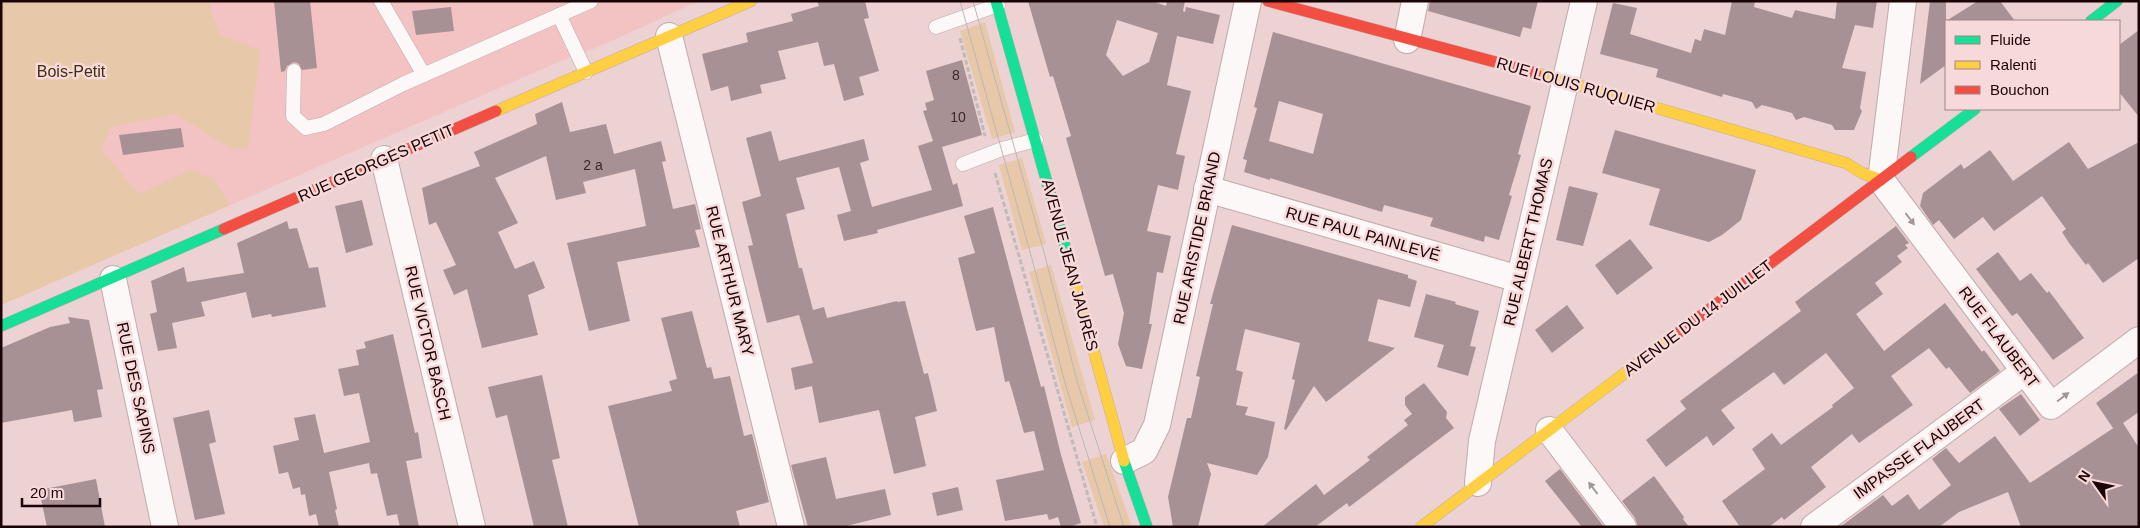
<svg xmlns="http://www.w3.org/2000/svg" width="2140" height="528" font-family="Helvetica,sans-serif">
	<rect width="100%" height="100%" fill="#ecd2d2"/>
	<!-- built -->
	<polygon fill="#f3c3c3" points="1,1 699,1 596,48 577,54 1,305"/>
	<!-- green -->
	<g fill="#e7c8a9">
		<polygon points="1,1 211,1 210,10 221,35 260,50 248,149 230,148 175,114 110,127 101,150 139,194 191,170 214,179 230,205 1,305"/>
		<polygon points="985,22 1015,132 992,139 960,31"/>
		<polygon points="1022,158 1046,244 1022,250 999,165"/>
		<polygon points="1051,265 1095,420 1072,427 1029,272"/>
		<polygon points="1106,454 1132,527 1104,527 1082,462"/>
	</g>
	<!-- building -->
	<g fill="#a89194" fill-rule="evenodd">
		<polygon points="274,1 310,1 317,68 302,70 299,64 294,62 287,66 285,71 281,72"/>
		<polygon points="817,1 865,1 869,18 864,19 879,71 859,77 864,95 844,101 834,64 824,66 818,42 778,51 786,79 760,85 762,93 731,101 728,86 711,91 702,54 748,42 746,33 793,21 791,14 819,6"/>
		<path d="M1028,1h124l14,5 1,-5h18l-2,10 2,1 1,-5 34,8 -7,29 -36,-8 -10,49 24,6 -15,63 9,2 -7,34 -20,-5 -11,46 24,5 -8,37 -6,-1 -8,52h3l-10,45 -16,-3 -8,-22 6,-31 -11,-39 -8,2 -39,-138 5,-2 -18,-60 -3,1zM1117,20l41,13 -9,29 -26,14 -17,-21z"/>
		<polygon points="1430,1 1538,1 1531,29 1523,27 1520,37 1428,11"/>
		<polygon points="1732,1 1755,1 1754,7 1792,18 1795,10 1835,19 1837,1 1877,1 1873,28 1855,25 1842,68 1866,72 1860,108 1862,111 1854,130 1835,130 1832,125 1804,117 1796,120 1792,113 1762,105 1756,109 1752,102 1723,94 1722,97 1656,77 1658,69 1600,54 1613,3 1637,8 1630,34 1691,53 1695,39 1701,41 1704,29 1725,35"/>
		<polygon points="1930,1 1946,1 1946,21 1978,1 2000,1 2015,21 1946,21 1946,65 1920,84"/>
		<polygon points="451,7 454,31 416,35 412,11"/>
		<polygon points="2139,30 2139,117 2119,92 2119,45"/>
		<path d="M1273,32l258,74 -13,48 3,1 -12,40 3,1 -13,44 -14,-4 -1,6 -54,-16 3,-8 -49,-13 -2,7 -112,-34v2l-26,-8 3,-12 -4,-1 14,-51 -3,-1zM1279,101l44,13 -10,40 -44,-13z"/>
		<polygon points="962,60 982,135 942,147 953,185 957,183 963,206 877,230 878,233 844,241 837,215 851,211 839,167 796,178 805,209 786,214 799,268 802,268 813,310 824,307 827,318 897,301 897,302 905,301 924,374 928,373 937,411 915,417 926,466 894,474 879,410 819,423 812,386 795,390 791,368 813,363 799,315 767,323 748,246 753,245 742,202 761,196 746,138 771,131 779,161 864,139 869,160 860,163 872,207 932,190 918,146 933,141 923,111 927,110 925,103 934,100 926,71"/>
		<polygon points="562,102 570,132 606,124 614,154 661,141 666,161 662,162 673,209 695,204 701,229 695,230 700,247 617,262 630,321 589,331 567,243 646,226 635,169 583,182 586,193 556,200 546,156 495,178 518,223 498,232 515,269 534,261 545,288 528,295 538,335 482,348 467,289 454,295 443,270 456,265 436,222 429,225 422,188 480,166 474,152 537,124 535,114"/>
		<polygon points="181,128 184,147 123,155 119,135"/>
		<polygon points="1615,130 1756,170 1741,220 1722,235 1709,242 1649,225 1660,189 1602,173"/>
		<polygon points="2069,142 2088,169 2139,142 2139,258 2103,283 2088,263 2086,265 2069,243 2062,232 2066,229 2042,196 1994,231 1983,217 1954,239 1939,220 1933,225 1920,206 1923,193 1961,164 1964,169 1990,150 2013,181"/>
		<polygon points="1569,186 1598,193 1583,246 1556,240"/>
		<polygon points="362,200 373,245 346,253 335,206"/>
		<polygon points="993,207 1041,387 1044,386 1061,455 1081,523 1069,527 1061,527 1058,517 1049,520 1047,514 1005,521 996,480 1044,470 1034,431 1024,433 1011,387 1009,381 1005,382 994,327 976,331 958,258 975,253 964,216"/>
		<polygon points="287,221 289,229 297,228 309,268 318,267 326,307 272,317 271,314 252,318 246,292 201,302 205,316 172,323 177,348 158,351 150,314 157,312 151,281 184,267 187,282 244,273 237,243"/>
		<polygon points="1232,225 1408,275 1408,278 1417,281 1410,307 1378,299 1368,341 1395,348 1326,402 1314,386 1286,430 1284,429 1295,380 1292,379 1300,343 1245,329 1236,370 1243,372 1236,405 1248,407 1245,415 1275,422 1268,457 1257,475 1207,463 1211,474 1198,527 1173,527 1168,497 1187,418 1191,418 1200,377 1196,376 1213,304 1210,304"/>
		<polygon points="1896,226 1909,243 1905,245 1908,248 1897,256 1902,262 1875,283 1883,294 1856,314 1884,351 1945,303 1982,352 1984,350 2000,371 1970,393 1949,367 1946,369 1929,348 1891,376 1913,405 1859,443 1852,434 1811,467 1826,487 1784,520 1782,517 1769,527 1740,527 1722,501 1765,469 1752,449 1772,433 1781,445 1833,407 1832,405 1854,388 1826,353 1784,385 1774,372 1721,410 1735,428 1713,446 1707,436 1666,467 1646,440 1686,409 1680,401 1801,311 1795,302"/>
		<polygon points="1630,239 1653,268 1617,295 1595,265"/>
		<polygon points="1998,252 2020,281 2031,273 2047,293 2049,291 2084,338 2053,360 2017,313 2012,316 1976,269"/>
		<polygon points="1426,294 1456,302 1455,304 1479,311 1470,346 1476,347 1468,376 1437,367 1444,345 1414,337"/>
		<polygon points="1567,305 1584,328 1552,353 1535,330"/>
		<polygon points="692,311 707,368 711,367 714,379 730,376 744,436 752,434 769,502 736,511 740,527 639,527 608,406 672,391 669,381 677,379 661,318"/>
		<polygon points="68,317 89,320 103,389 97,390 102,417 74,422 72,410 1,423 1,348 50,327 70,323"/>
		<polygon points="393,334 415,433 418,432 422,458 406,461 419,527 400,527 397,514 387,516 377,473 371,474 369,463 329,472 337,509 335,510 339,527 319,527 316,514 309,516 305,494 301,495 300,487 293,489 288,472 279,474 273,446 299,440 294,418 315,414 324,453 370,442 359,393 344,396 338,369 359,365 356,350 366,348 364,342"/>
		<polygon points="2139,372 2139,412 2123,423 2139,448 2139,527 2021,527 2008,492 1959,512 1939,527 1840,527 1883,495 1892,506 1908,494 1919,510 1951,485 1932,459 1946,448 1959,463 1995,436 2030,483 2115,427 2113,428 2096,403"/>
		<polygon points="542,375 560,458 552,460 568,527 534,527 507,415 496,418 488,387"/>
		<polygon points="1424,383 1447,412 1446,418 1454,428 1349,507 1347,503 1315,527 1262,527 1316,484 1324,495 1370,460 1367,457 1408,425 1404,420 1412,414 1405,405 1405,397"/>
		<polygon points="2021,394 2040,420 2020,436 1999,409"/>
		<polygon points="209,410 216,442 209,444 225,514 195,520 173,418"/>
		<polygon points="826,457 836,499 885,489 891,515 842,527 808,527 791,465"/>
		<polygon points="1560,469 1604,527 1582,527 1545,481"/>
		<polygon points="1654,476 1684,517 1683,519 1689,527 1638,527 1635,518 1622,501"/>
		<polygon points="96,479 105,527 47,527 39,490"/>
		<polygon points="958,487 963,510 937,516 932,493"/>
	</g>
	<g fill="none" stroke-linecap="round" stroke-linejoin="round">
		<defs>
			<g id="lane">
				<polyline points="381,1 424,75"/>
				<polyline points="559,15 586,72"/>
				<polyline points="936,27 998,5"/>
				<polyline points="294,71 293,116 306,128 324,124 403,84 591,1"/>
				<polyline points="963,164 1002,149 1036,140"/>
			</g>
			<g id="street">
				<polyline points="1903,1 1881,180 2051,406 2139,340"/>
				<polyline points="669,36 791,527"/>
				<polyline points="1407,40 1415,1"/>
				<polyline points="384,159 472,527"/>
				<polyline points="1207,189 1519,279"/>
				<polyline points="113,279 165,527"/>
				<polyline points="1549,430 1623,527"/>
				<polyline points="1124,461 1144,451 1157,425 1248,1"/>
				<polyline points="1478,483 1482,441 1584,1"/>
				<polyline points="1814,527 2025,371"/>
			</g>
			<g id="fast">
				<polyline points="996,1 1071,268"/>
				<polyline points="2091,21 2117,1"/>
				<polyline points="1911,157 1975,109"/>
				<polyline points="1,326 224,229"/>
				<polyline points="1124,461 1147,527"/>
			</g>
			<g id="slow">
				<polyline points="1536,73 1846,163 1862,173 1881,180"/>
				<polyline points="496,111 751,1"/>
				<polyline points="1071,268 1124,461"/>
				<polyline points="1421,527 1678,333"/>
			</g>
			<g id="jam">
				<polyline points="1268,1 1536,73"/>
				<polyline points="224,229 496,111"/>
				<polyline points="1678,333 1911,157"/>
			</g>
		</defs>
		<!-- lane casing -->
		<use href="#lane" stroke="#c2a9a9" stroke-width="15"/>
		<!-- street casing -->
		<use href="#street" stroke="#c2a9a9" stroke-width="28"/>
		<!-- fast casing -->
		<use href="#fast" stroke="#c2a9a9" stroke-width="12"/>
		<!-- slow casing -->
		<use href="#slow" stroke="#c2a9a9" stroke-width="12"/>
		<!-- jam casing -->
		<use href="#jam" stroke="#c2a9a9" stroke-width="12"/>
		<!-- path -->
		<g stroke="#c2b9b9" stroke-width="3" stroke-dasharray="5 2.5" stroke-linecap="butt">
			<polyline points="960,38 985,136"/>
			<polyline points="995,173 1097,527"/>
		</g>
		<!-- lane -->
		<use href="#lane" stroke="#fcf8f8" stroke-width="14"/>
		<!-- street -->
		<use href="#street" stroke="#fcf8f8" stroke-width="26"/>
		<!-- fast -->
		<use href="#fast" stroke="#16e098" stroke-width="11"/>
		<!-- slow -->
		<use href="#slow" stroke="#ffcf43" stroke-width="11"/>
		<!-- jam -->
		<use href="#jam" stroke="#f24e42" stroke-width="11"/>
		<!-- tram -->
		<g stroke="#bcb6b6" stroke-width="1">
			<polyline points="960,1 1032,259 1065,383 1110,527"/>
			<polyline points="973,1 1045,256 1077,381 1124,527"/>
		</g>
	</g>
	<!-- one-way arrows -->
	<defs><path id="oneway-solid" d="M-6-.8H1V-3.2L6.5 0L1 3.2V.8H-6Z" transform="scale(1.25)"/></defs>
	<g fill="#a29697">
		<use href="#oneway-solid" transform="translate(1910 219) rotate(53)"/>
		<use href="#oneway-solid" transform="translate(2063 397) rotate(-37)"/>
		<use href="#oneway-solid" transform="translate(1593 488) rotate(-127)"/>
	</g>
	<g text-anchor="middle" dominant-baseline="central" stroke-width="5" stroke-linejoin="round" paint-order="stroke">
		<!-- number labels -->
		<g font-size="14" fill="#3e2729">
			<text x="956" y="75">8</text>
			<text x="958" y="117">10</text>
			<text x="593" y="165">2 a</text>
		</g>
		<!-- park labels -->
		<g font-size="16" fill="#3e2d11" stroke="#f8d9d9">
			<text x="71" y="71">Bois-Petit</text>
		</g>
		<!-- street labels -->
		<g font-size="16" fill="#1b0405" stroke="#f8d9d9">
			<text transform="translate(1576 85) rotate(16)">RUE LOUIS RUQUIER</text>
			<text transform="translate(376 163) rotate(-24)">RUE GEORGES PETIT</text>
			<text transform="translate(1363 234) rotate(16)">RUE PAUL PAINLEVÉ</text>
			<text transform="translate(1197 238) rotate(-78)">RUE ARISTIDE BRIAND</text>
			<text transform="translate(1528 242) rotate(-77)">RUE ALBERT THOMAS</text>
			<text transform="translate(1070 265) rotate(75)">AVENUE JEAN JAURÈS</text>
			<text transform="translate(730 281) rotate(76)">RUE ARTHUR MARY</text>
			<text transform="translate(1698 318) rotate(-37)">AVENUE DU 14 JUILLET</text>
			<text transform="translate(1999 337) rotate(53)">RUE FLAUBERT</text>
			<text transform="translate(428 343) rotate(77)">RUE VICTOR BASCH</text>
			<text transform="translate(136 388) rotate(78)">RUE DES SAPINS</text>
			<text transform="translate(1919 449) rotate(-36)">IMPASSE FLAUBERT</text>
		</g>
	</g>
	<!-- border -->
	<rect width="2140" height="528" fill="none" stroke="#1b0405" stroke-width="5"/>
	<!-- legend -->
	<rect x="1945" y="20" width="175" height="90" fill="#f8d9d9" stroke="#a08484"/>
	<rect x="1955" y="36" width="25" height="8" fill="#16e098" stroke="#a08484"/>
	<text x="1990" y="45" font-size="15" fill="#1b0405">Fluide</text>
	<rect x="1955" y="61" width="25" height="8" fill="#ffcf43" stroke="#a08484"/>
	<text x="1990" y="70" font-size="15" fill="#1b0405">Ralenti</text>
	<rect x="1955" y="86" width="25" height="8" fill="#f24e42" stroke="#a08484"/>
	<text x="1990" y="95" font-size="15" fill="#1b0405">Bouchon</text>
	<!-- north arrow -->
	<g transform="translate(2095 483) rotate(303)" stroke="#f8d9d9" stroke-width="4" paint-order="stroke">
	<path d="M0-4L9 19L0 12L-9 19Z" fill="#1b0405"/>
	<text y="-8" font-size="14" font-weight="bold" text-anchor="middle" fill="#1b0405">N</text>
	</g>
	<!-- scale -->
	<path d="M22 498v8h78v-8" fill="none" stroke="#1b0405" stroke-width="2.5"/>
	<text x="30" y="498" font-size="15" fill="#1b0405" stroke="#f8d9d9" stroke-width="4" paint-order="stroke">20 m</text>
</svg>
